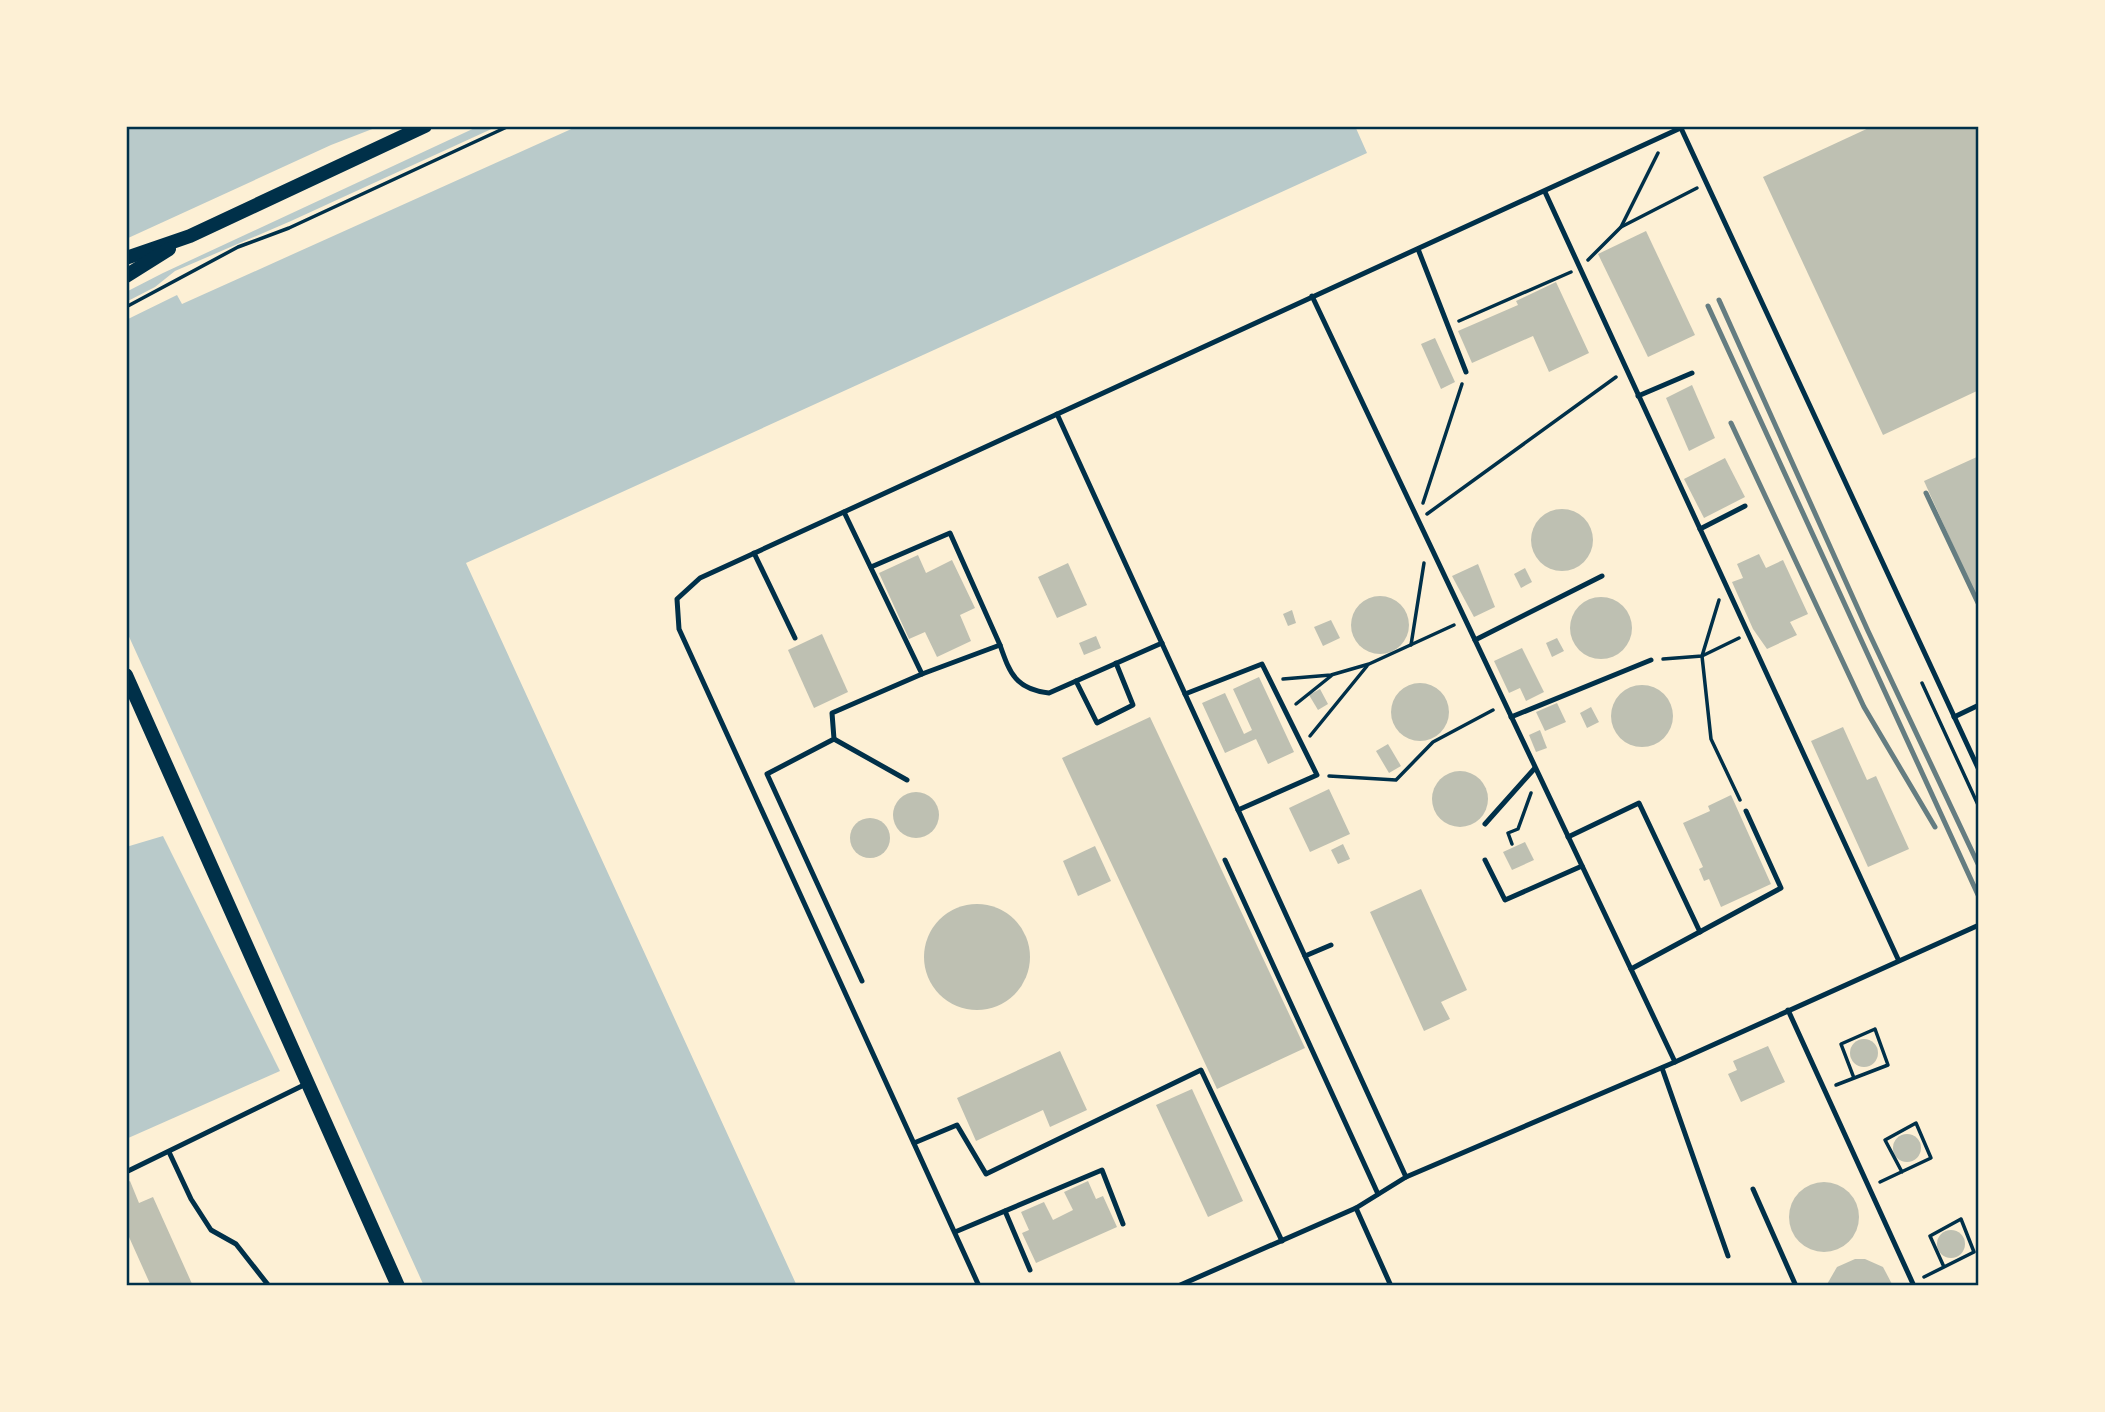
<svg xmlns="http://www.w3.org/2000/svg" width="2105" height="1412" font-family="Overpass,sans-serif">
	<rect width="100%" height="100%" fill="#fdf0d5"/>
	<!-- green -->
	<g fill="#b9caca">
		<polygon points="126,126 380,126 331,145 126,239"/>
		<polygon points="479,126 498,126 291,221 175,271 155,287 126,302 126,292 163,273"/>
		<polygon points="578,126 1355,126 1367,153 466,563 797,1286 424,1286 126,630 126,320 177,295 182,304"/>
		<polygon points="163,836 280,1071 126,1139 126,847"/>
	</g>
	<!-- building -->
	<g fill="#bec0b2">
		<polygon points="1873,126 1979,126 1979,390 1883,435 1763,177"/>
		<polygon points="1646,231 1695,335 1648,357 1598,254"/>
		<polygon points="1556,282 1589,353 1549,372 1533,336 1472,363 1458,331 1518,305 1516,301"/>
		<polygon points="1435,338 1455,382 1441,389 1421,344"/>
		<polygon points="1692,385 1715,438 1689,451 1666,398"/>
		<polygon points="1979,456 1979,603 1924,481"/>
		<polygon points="1725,458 1745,497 1704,518 1684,479"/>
		<circle cx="1562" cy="540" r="31"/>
		<polygon points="1759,554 1766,568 1783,560 1808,614 1790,622 1797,635 1767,649 1753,629 1732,582 1743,578 1737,564"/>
		<polygon points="918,555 926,573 952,560 975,608 960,615 971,641 937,657 925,632 909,639 879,573"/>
		<polygon points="1068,563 1087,605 1057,618 1038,577"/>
		<polygon points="1478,564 1495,607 1474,617 1452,576"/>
		<polygon points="1525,568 1532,582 1521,588 1514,574"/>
		<circle cx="1380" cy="625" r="29"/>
		<circle cx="1601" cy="628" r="31"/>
		<polygon points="1292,610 1296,623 1288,626 1283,614"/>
		<polygon points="1331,620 1340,638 1323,646 1314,627"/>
		<polygon points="822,634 848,692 814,708 788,650"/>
		<polygon points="1096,636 1101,648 1084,655 1079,643"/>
		<polygon points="1557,638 1564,651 1552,657 1546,643"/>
		<polygon points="1522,648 1544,692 1526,701 1520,688 1509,693 1494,661"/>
		<polygon points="1259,677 1294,752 1268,764 1256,739 1225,753 1202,703 1225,693 1244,734 1252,730 1233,689"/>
		<circle cx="1420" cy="712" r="29"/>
		<circle cx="1642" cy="716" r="31"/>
		<polygon points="1320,689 1328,704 1318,710 1309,695"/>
		<polygon points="1557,703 1566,722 1545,731 1536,712"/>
		<polygon points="1591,707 1599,722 1587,728 1580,713"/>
		<polygon points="1150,717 1305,1048 1217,1089 1062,758"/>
		<polygon points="1843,727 1867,780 1876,776 1909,849 1868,867 1811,741"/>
		<polygon points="1540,730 1547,748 1536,752 1529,735"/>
		<polygon points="1388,744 1401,766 1389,773 1376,751"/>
		<circle cx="1460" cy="799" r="28"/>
		<polygon points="1329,789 1350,834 1310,852 1289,808"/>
		<circle cx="916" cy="815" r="23"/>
		<polygon points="1731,795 1771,884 1721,907 1709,879 1704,881 1699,869 1703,867 1683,823 1710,811 1708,806"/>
		<circle cx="870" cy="838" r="20"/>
		<polygon points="1525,842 1534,860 1512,870 1503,852"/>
		<polygon points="1343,844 1350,859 1338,864 1331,850"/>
		<polygon points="1095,846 1111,881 1078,896 1063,861"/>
		<polygon points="1421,889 1467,990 1441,1002 1450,1019 1424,1031 1370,912"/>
		<circle cx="977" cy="957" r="53"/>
		<circle cx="1864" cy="1053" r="14"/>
		<polygon points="1768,1046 1785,1082 1741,1102 1728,1074 1737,1070 1733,1061"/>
		<polygon points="1060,1051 1087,1110 1050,1127 1043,1110 976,1141 957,1098"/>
		<polygon points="1192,1089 1243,1201 1208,1217 1156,1105"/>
		<circle cx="1907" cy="1148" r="14"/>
		<polygon points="130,1181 139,1203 153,1197 193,1286 151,1286 129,1237 126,1238 126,1183"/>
		<polygon points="1088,1181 1096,1199 1103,1196 1117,1227 1036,1263 1022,1233 1029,1230 1021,1212 1044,1202 1053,1220 1073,1210 1064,1192"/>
		<circle cx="1824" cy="1217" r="35"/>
		<circle cx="1951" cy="1244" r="14"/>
		<polygon points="1855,1259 1865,1259 1883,1267 1893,1286 1826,1286 1837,1267"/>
	</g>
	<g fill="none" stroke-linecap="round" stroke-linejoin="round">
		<!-- path -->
		<g stroke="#003049" stroke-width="3.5">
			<polyline points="1621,227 1697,188"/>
			<polyline points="1588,260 1621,227 1658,153"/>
			<polyline points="126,307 238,247 289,228 509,126"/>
			<polyline points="1459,321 1571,272"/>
			<polyline points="1423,503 1462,384"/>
			<polyline points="1427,514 1616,377"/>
			<polyline points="1739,638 1702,656 1711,739 1740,800"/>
			<polyline points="1411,645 1424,563"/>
			<polyline points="1663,659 1702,656 1719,600"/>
			<polyline points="1283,679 1331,675 1369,664 1454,625"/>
			<polyline points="1922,683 1979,807"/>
			<polyline points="1296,704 1331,676"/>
			<polyline points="1310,736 1367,666"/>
			<polyline points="1329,776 1396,780 1433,742 1493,710"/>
			<polyline points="1512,844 1508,833 1518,829 1531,793"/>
			<polyline points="1836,1085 1888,1065 1875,1029 1841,1044 1854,1078"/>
			<polyline points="1880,1182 1931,1158 1916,1123 1885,1140 1902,1172"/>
			<polyline points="1924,1277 1974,1252 1961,1219 1930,1236 1944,1267"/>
		</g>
		<!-- service -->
		<g stroke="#003049" stroke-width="5">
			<polyline points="1680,126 1979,770"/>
			<polyline points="1545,192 1898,959"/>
			<polyline points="1418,249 1466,372"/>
			<polyline points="1312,296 1675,1062"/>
			<polyline points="1638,396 1692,373"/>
			<polyline points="1057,414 1406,1177"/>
			<polyline points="844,512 922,674 832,713 834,739 767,774 862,981"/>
			<polyline points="1700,529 1745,506"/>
			<polyline points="754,553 795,638"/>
			<polyline points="871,567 950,533 1000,645 922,674"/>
			<polyline points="1475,640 1602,576"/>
			<path d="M1000,645c10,29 16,44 49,48l113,-50"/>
			<polyline points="1076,681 1097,723 1133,705 1116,663"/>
			<polyline points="1185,694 1262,664 1317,775 1238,810"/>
			<polyline points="1511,717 1651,660"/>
			<polyline points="1954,717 1979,705"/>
			<polyline points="834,739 907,780"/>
			<polyline points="1485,824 1535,768"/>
			<polyline points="1568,837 1639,803 1700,932"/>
			<polyline points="1225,860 1378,1194"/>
			<polyline points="1485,860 1505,900 1582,866"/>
			<polyline points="1305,956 1331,945"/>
			<polyline points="1631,969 1781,888 1746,811"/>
			<polyline points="1788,1010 1914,1286"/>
			<polyline points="1662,1068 1728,1256"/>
			<polyline points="914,1143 957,1125 986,1174 1201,1070 1282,1241"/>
			<polyline points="169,1152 191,1199 211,1230 236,1244 269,1286"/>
			<polyline points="126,1172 306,1084"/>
			<polyline points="1753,1189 1796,1286"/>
			<polyline points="1356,1208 1391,1286"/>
			<polyline points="1005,1211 1030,1270"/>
			<polyline points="955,1232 1102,1170 1123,1224"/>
			<polyline points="979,1286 679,629 677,599 700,578 1685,126"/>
			<polyline points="1178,1286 1356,1208 1406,1177 1675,1062 1979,925"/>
		</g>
		<!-- secondary -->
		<g stroke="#003049" stroke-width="14">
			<polyline points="126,258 190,236 425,126"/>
			<polyline points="126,276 169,249"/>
			<polyline points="126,675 398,1286"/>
		</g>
		<!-- rail -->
		<g stroke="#657d81" stroke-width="5">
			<polyline points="1719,300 1868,631 1979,866"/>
			<polyline points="1708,306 1979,897"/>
			<polyline points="1731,423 1864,707 1935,827"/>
			<polyline points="1926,493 1979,605"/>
		</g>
	</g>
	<!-- border -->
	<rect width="2105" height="1412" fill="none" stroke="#fdf0d5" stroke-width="256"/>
	<rect x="128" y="128" width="1849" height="1156" fill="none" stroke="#003049" stroke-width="2.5"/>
</svg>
